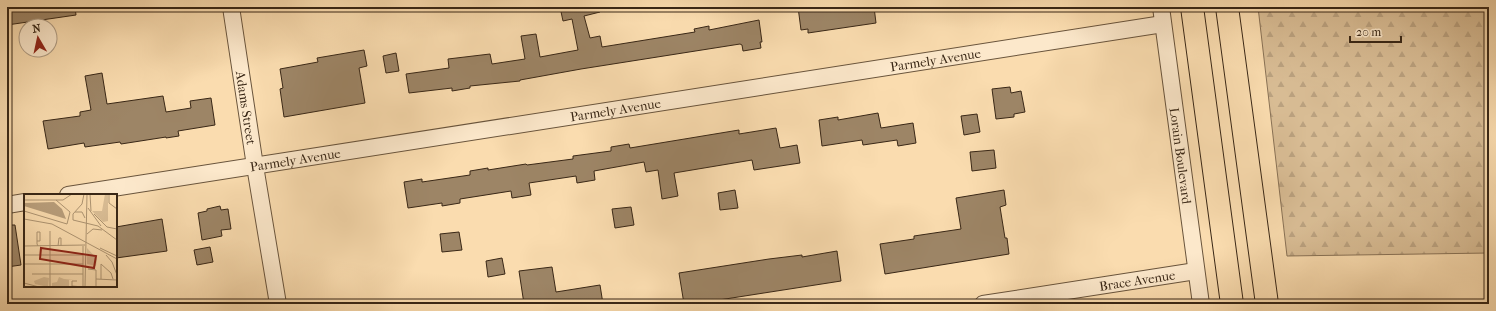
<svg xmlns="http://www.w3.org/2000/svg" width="1496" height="311" font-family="'IM FELL French Canon',serif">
	<defs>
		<pattern id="forest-firs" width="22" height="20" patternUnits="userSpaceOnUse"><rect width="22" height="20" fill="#d9bd95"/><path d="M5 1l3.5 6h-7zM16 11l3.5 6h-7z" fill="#bba280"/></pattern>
	</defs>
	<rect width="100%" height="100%" fill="#fadcaf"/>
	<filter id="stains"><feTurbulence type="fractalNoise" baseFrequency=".005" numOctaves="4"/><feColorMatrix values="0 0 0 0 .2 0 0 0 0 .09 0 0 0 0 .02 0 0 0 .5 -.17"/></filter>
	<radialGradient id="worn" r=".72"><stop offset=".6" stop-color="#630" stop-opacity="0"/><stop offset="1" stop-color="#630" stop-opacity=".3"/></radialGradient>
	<!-- forest -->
	<polygon fill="url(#forest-firs)" stroke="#897256" points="1258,7 1478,7 1489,16 1489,253 1287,256"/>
	<!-- building -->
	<g fill="#9d8566" stroke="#392716">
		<polygon points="7,7 75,7 76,15 7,25"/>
		<polygon points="560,7 599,7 600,12 584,16 590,38 600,36 602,47 695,32 694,29 709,26 709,30 759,20 762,42 760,42 761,48 743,51 742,45 740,44 581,69 520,80 520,81 470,86 470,88 452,91 452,88 409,93 406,74 449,68 448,59 490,54 492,64 525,59 521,36 536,34 540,57 578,50 572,19 563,21"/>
		<polygon points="798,7 874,7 876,23 808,33 808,29 801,30"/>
		<polygon points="364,50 367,66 359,68 365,103 284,117 280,89 283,88 280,69 318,62 317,58"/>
		<polygon points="396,53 399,71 386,73 383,56"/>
		<polygon points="102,73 107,104 163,96 166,112 191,108 190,101 211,98 215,125 178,131 179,136 166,138 166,137 121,144 120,142 85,147 84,143 48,149 43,121 80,116 80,112 91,110 85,76"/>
		<polygon points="1010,87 1011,93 1021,91 1025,112 1014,114 1014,117 996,119 992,89"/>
		<polygon points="878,113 881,128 913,123 916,143 898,146 897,140 863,145 862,140 822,146 819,120 838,117 838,120"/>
		<polygon points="977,114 980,132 964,135 961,116"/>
		<polygon points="776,128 780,148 797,145 800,163 754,170 752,160 674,173 678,196 662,199 658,170 646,172 644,162 594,171 595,180 577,183 576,176 529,183 531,195 512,198 511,191 460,199 460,203 442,206 442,203 408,208 404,182 422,179 422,182 470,175 470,171 488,168 488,170 526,164 527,165 573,159 573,156 611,151 611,147 629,144 630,148 739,130 739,134"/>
		<polygon points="994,150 996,168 972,171 970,152"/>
		<polygon points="735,190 738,208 720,210 718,193"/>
		<polygon points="1004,190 1006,205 1000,207 1005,238 1007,238 1009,254 885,274 880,244 914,239 914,236 961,229 956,198"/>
		<polygon points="220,206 221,210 228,209 231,229 221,230 222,236 202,240 198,213 207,211 207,209"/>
		<polygon points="631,207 634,225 615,228 612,209"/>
		<polygon points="162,219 167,251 116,258 116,227"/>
		<polygon points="7,225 15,225 21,265 7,267"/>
		<polygon points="459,232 462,250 442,252 440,234"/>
		<polygon points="210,247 213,262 197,265 194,250"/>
		<polygon points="837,251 841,281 706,302 684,304 679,273 769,259 802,255 802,257"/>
		<polygon points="502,258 505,274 488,277 486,261"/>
		<polygon points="552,267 556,292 600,285 603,304 524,304 519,271"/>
	</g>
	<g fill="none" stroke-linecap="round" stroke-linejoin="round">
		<defs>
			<g id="minor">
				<path id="s1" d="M231,7l24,159 23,138"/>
				<path id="s2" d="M1161,7l40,297"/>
				<path id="s3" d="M68,195l1095,-171"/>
				<polyline points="7,205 25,202"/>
				<path id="s4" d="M983,304l213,-33"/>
			</g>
			<g id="highway">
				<polyline points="1192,7 1232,304"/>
				<polyline points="1227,7 1267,304"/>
			</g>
		</defs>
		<!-- minor casing -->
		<use href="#minor" stroke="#69543c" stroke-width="18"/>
		<!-- highway casing -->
		<use href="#highway" stroke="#392716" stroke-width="24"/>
		<!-- minor -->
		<use href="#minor" stroke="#fce8cb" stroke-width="16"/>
		<!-- highway -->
		<use href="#highway" stroke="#fadcaf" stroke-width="22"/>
	</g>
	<g text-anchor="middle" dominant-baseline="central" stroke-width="3" stroke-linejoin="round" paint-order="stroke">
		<!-- street labels -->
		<g font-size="13" fill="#392716" stroke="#fce8cb">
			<text stroke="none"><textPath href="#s3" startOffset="878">Parmely Avenue</textPath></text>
			<text stroke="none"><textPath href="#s1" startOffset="102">Adams Street</textPath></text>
			<text stroke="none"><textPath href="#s3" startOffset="554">Parmely Avenue</textPath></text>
			<text stroke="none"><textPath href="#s2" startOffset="150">Lorain Boulevard</textPath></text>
			<text stroke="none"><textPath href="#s3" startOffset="230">Parmely Avenue</textPath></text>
			<text stroke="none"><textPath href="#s4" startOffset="156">Brace Avenue</textPath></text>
		</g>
	</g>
	<!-- overview -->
	<g transform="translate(24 194)">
		<rect width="93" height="93" fill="#fadcaf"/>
		<path d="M81,0h3v27l-5,1 -11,-11h10z" fill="#d9bd95"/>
		<path d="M63,54l10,11 -1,7 -9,-2zM20,83l5,1 -1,9 -13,-3 -1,-3zM35,83l5,2 10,1h-5v7h-17v-4l5,-1z" fill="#d9bd95"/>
		<path d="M30,8l8,7 4,10 -42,-13v-3z" fill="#b89e7b"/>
		<path fill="none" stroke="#ad9472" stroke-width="1" d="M60,0l-2,10 -9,10v6l25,6 19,14M66,0l1,17M85,0v9l8,6M0,6h39l9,-6M64,14l13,18M0,17l43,13 3,-12 -14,-12M51,18h7l3,6M70,20l13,13 10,2M0,25l28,5 65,35M63,40l6,-5 9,1M13,47h3v-9h-3v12l1,2M0,52l61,-1M26,52v-15M34,52l1,-8h2v8M76,54l17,8M0,61h59M82,61l6,7 5,13M0,70h59M77,70l10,9 2,6M64,75l8,1v9M8,80h51M77,85v-15M53,87h-5v5l11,1M0,89l15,4M26,93v-41M59,93v-41M61,93l2,-93M72,93v-8l21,1"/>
		<path fill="#8f2418" fill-opacity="0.15" stroke="#8f2418" stroke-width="2" d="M17,54l55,8 -2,12 -54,-9z"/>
		<rect width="93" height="93" fill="none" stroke="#392716" stroke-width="2"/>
	</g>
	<!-- margin -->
	<rect width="1496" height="311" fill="none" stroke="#fadcaf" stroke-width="24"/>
	<rect x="8" y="8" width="1480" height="295" fill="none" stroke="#392716" stroke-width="2"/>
	<rect x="12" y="12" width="1472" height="287" fill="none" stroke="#392716"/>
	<!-- north arrow -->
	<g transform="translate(38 38) rotate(351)"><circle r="19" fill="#fce8cb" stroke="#ae9b83"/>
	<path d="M0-3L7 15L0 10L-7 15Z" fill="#8f2418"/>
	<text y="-6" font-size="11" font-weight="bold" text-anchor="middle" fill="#392716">N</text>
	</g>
	<!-- scale -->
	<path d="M1350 36v6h51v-6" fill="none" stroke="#392716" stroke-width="2"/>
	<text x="1356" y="36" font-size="12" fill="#392716" stroke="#fce8cb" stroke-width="3" paint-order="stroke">20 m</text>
	<rect width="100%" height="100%" filter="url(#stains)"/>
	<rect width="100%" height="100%" fill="url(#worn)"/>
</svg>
